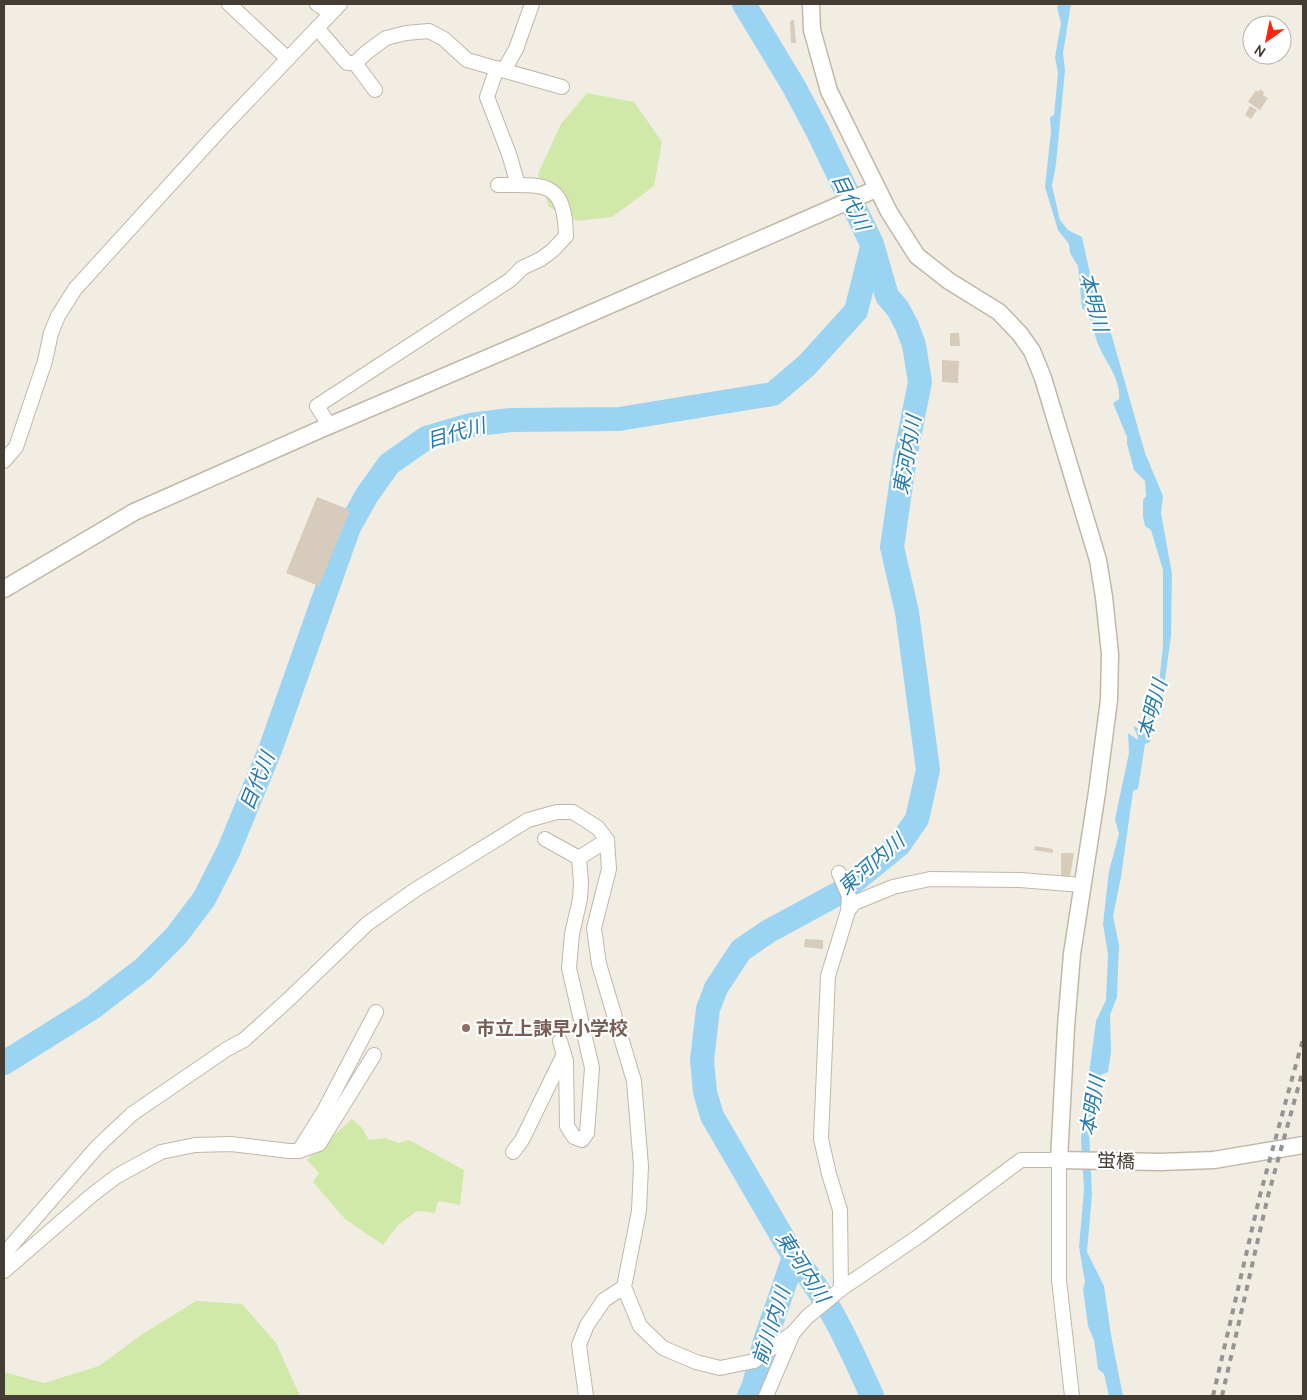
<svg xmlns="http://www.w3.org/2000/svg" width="1307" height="1400" font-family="Cabin,'Noto Sans JP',sans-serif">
	<rect width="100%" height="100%" fill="#f2ede3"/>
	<!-- green -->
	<g fill="#d0e9a9">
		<polygon points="587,93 634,102 662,142 654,186 612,217 577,221 549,207 538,174 561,124"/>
		<polygon points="352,1119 362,1128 369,1140 385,1138 399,1143 409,1140 464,1170 460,1205 438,1201 435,1213 417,1211 398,1225 383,1245 345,1219 313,1182 319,1173 307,1160"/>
		<polygon points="196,1301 242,1304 276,1343 300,1396 4,1396 4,1372 44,1383 99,1366 141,1335"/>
	</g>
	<!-- water -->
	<path fill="#9bd4f3" d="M1059,4h12l-8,49 2,17 -9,94 -4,22 8,34 8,10 14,7 11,50 10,13 2,7 -4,12 10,14 34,120 18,43 -2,17 11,61 -1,62 -8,58 -13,48 -5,2 -7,45 -5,2 -12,86 -8,39 6,29 -2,52 -7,18 1,37 -3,20 -7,3 -4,30 -8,24 3,65 -5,58 17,34 7,49 12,61h-14l-5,-22 -6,-5 -4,-29 -6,-14 -5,-37 2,-7 -6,-35 5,-57 -3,-51 7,-45 2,-28 6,-45 10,-21 2,-46 -5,-30 6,-53 10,-37 -4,-15 14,-66 -1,-20 10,7v-3l-5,-11 10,5 4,-6 12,-42 4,-37v-76l-12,-40 -6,-4 -2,-10v-16l3,-4 -1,-15 -11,-11 -7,-26v-7l-14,-34 6,-4c2,-21 -14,-37 -21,-55 -5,-12 -5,-28 -16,-36l-4,-42 -8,-13 -1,-9 -11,-14 -13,-43 6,-56 -1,-14 4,-2 4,-42 -3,-16 6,-34 -4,-16z"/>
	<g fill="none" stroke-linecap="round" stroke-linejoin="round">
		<!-- river -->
		<g stroke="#9bd4f3" stroke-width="24">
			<path d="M744,4l49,81 24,45 55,114 15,52 11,13 9,17 7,19 6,37 -15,75 -13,90 15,65 21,158 -11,49 -18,26 -58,47 -72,39 -28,19 -25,38 -8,21 -6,51 3,32 7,24 82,141c35,42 56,90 78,139"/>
			<polyline points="4,1063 92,1008 143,969 176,936 204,899 228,852 270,750 349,527 367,495 389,464 426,438 470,425 511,420 619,419 773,394 807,365 856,311 872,247"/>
			<polyline points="749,1396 754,1385 765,1341 794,1257"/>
		</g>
	</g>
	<!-- building -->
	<g fill="#d7cbbb">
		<polygon points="794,20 796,43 791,43 790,21"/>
		<polygon points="1260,89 1264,92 1263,95 1268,98 1260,110 1248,102 1256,90 1258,92"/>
		<polygon points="1250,106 1257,110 1251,119 1245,115"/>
		<polygon points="950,333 959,333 960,346 950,346"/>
		<polygon points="942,360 959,361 958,383 942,382"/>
		<polygon points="317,497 350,510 319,586 286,573"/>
		<polygon points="1035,846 1053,849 1053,853 1034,850"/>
		<polygon points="1061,853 1074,853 1070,877 1061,876"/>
		<polygon points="805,939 823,940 823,949 804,947"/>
	</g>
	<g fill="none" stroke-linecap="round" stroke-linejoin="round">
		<defs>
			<g id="minor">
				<polyline points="229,4 288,59"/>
				<polyline points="317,4 331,13"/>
				<polyline points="317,28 347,63 355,63 375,90"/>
				<polyline points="355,63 367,52 386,38 406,33 429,31 444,39 467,60 562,87"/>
				<polyline points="497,68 487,97 509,154 518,185"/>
				<polyline points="504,70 516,49 532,4"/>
				<path d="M329,425l-12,-19 193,-126 12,-12 19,-9 12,-9 13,-14c-1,-56 -22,-51 -68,-51"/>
				<polyline points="4,461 16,447 45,361 51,333 58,316 75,289 218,132 340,4"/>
				<polyline points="545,839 579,858 607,840"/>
				<polyline points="839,873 849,896 848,911 828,976 821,1139 829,1174 840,1210 841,1289"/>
				<polyline points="848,911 854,903 893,887 930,879 1020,880 1082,885"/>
				<polyline points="560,1041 566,1061 567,1126 574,1137 582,1140 587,1133 592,1068 569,968 572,934 580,899 581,882 579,858"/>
				<polyline points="299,1151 319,1144 374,1055"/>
				<polyline points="513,1152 522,1140 564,1054"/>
				<polyline points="4,1254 97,1147 132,1114 227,1049 244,1040 288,1000 367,924 415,890 528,820 557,812 573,812 598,828 607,840 609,869 594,928 599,964 634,1081 641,1166 639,1211 624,1287 640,1326 663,1348 696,1362 720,1368 754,1361 793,1333 807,1317 841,1289 919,1236 1021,1160 1059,1160 1059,1280 1072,1396"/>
				<polyline points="4,1271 92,1195 117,1176 161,1152 195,1145 231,1144 289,1151 299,1151 324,1111 376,1012"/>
				<polyline points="586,1396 579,1345 587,1325 604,1300 624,1287"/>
				<polyline points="766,1396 793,1333"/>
			</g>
			<g id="tertiary">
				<polyline points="811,4 812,30 829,91 889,212 917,256 949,281 999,312 1020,334 1032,351 1043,378 1098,560 1104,597 1110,654 1109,700 1097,792 1072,954 1066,1027 1059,1160 1160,1162 1214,1160 1303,1145"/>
				<polyline points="4,589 134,512 319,430 518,345 876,189"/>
			</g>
		</defs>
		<!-- minor casing -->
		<use href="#minor" stroke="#c1b7a8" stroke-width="16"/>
		<!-- tertiary casing -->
		<use href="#tertiary" stroke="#c1b7a8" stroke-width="19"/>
		<!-- minor -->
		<use href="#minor" stroke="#fff" stroke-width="14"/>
		<!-- tertiary -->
		<use href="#tertiary" stroke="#fff" stroke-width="16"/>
		<!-- rail -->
		<g stroke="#949494" stroke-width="4" stroke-dasharray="6 6" stroke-linecap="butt">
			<polyline points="1213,1396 1260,1195 1303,1039"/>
			<polyline points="1222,1396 1268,1196 1303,1070"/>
		</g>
	</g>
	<!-- markers -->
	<circle fill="#8d6e63" stroke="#fff" stroke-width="2" cx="466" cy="1028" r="5"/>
	<g text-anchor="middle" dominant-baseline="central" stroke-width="4.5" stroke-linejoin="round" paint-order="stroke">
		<!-- education labels -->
		<g font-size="19" font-weight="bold" fill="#785e54" stroke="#fff" text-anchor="start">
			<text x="476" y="1028">市立上諫早小学校</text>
		</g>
		<!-- street labels -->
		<g font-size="19" fill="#443d33" stroke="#fff">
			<text transform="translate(1116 1161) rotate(2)">蛍橋</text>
		</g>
		<!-- water labels -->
		<g font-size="20" font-style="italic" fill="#277aac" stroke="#fff">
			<text transform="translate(851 202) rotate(64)">目代川</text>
			<text transform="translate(1094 302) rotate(75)">本明川</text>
			<text transform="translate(456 433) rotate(-16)">目代川</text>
			<text transform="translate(907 455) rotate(-80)">東河内川</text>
			<text transform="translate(1152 709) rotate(-74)">本明川</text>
			<text transform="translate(257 781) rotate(-68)">目代川</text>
			<text transform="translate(871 864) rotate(-41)">東河内川</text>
			<text transform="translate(1092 1106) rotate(-80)">本明川</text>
			<text transform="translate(803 1267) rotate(57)">東河内川</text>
			<text transform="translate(771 1326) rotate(-72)">前川内川</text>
		</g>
	</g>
	<!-- border -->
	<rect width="1307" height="1400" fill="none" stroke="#443d33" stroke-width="10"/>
	<!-- north arrow -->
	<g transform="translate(1267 40) rotate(213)"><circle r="24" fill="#ffffff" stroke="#b4b1ad"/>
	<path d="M0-4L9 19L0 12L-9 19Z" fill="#ff250d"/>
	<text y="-8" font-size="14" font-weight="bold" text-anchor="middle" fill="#443d33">N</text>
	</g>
</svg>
